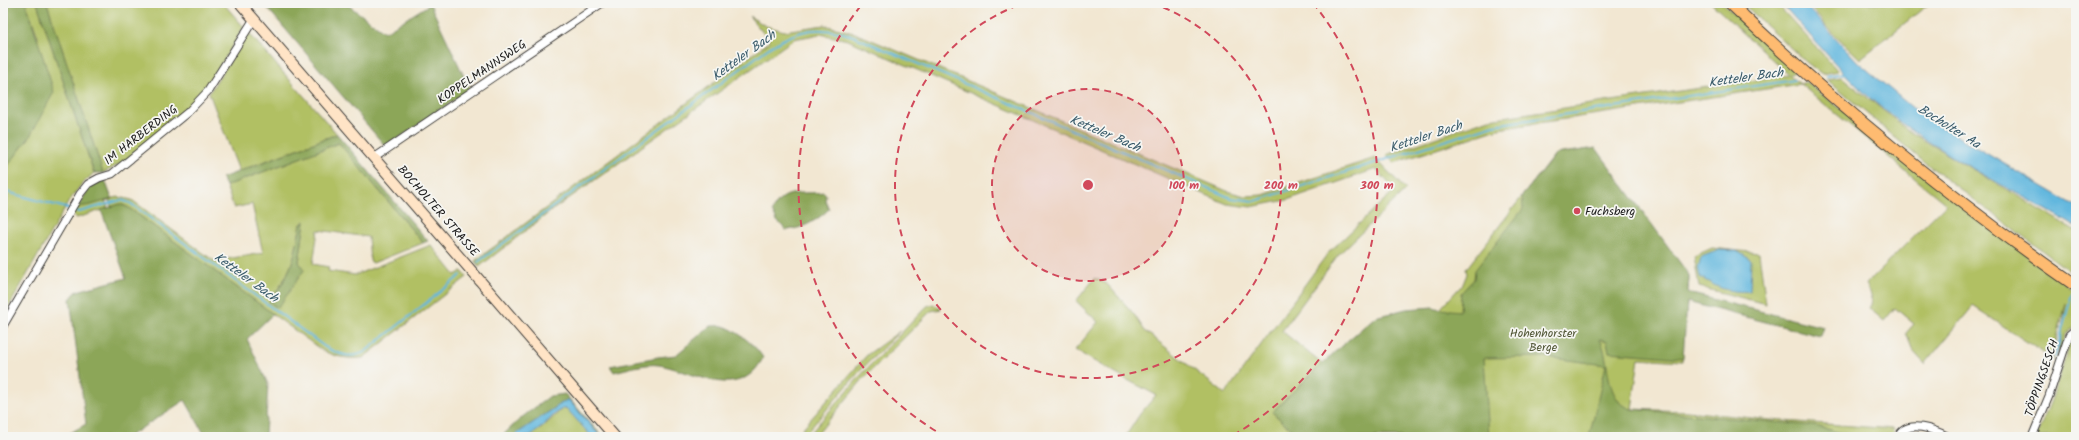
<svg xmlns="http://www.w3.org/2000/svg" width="2079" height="440" font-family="Kalam,sans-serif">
	<rect width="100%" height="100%" fill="#f6f6f2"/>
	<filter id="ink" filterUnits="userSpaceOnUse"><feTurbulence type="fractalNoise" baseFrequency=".025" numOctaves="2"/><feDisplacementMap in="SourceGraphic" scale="8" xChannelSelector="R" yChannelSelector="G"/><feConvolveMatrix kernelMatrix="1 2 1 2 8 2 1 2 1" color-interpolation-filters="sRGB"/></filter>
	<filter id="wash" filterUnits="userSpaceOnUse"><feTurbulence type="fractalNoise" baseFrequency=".012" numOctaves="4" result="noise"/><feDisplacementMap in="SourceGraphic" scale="16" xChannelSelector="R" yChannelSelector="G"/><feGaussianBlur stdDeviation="0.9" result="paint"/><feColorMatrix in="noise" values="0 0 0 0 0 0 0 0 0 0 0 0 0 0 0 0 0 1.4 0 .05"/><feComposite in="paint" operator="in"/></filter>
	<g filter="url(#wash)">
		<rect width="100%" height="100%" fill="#f2e7d2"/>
		<!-- green -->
		<g fill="#b1c063" stroke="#666e40" fill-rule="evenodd">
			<polygon points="26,3 37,3 94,173 81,185 69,201 3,317 3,172 29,138 38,37"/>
			<polygon points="47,3 223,3 244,27 207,87 192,105 124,162 103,173"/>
			<path d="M1711,3h12l72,68 -5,4 10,9 6,-2 270,209v35l-10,8 -8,23 8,-54 -14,54 2,3 -81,-54 -48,58 -12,-13 -7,-18 8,-9 -19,-16 -11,13 -15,-13c6,-8 1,-16 -3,-24l80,-80 -146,-120 -302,45 -104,34 -8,-8 103,-36 300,-44z"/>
			<polygon points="1742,3 1776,3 1838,71 1822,74 1806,62"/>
			<polygon points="1807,3 1930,3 1860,59 1825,25"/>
			<polygon points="749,16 766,26 784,31 824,25 855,33 1227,191 1245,196 1263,195 1375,158 1406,190 1338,255 1282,331 1322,364 1272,412 1300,437 1125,437 1140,414 1156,395 1116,374 1075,350 1098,322 1076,301 1095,278 1107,284 1133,313 1145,331 1225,394 1328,253 1395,190 1376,169 1287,200 1251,207 1227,204 848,40 820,34 794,39 551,211 479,267 475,261 770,41"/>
			<polygon points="248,32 337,134 239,171 209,93"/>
			<polygon points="1842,77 1910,132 2076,231 2076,276 1924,162 1826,79"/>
			<path d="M339,143l84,100 -50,20 -3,-2 -2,-24 -50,-7 -5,34 16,3 -1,4 27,4 76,-30 24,30 7,-4 5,6 -104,81c-17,1 -29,-1 -43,-9l-191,-141 -8,-4 -10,3 -2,-8 10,-2 13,3 82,61 49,-8 -11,-49 -18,4 -8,-22zM305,222l-6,40 -22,46 -8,-7c23,-28 25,-42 32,-77z"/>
			<polygon points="1595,149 1689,277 1682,361 1639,358 1632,409 1687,411 1771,420 1894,429 1893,437 1322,437 1463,284 1467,274 1466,269 1555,154"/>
			<polygon points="105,200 108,208 77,218 71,214 76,207"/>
			<polygon points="1712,248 1759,253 1766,304 1699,287 1694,256"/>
			<polygon points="933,304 941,309 931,311 863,379 815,437 807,437 861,375 927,306"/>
			<polygon points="900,331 859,372 803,437 795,437 867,355"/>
			<path d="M2076,335v102h-40c11,-26 22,-52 29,-80 2,-7 4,-19 11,-22z"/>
			<polygon points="563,408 569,409 592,437 526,437 542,428"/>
		</g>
		<!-- forest -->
		<g fill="#8ca659" stroke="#54613a">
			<polygon points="3,3 26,3 54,92 29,138 3,172"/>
			<polygon points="37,3 47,3 103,173 94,173"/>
			<polygon points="263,3 345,3 385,32 430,4 470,89 386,147"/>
			<polygon points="337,134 428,241 423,243 339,143 226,186 222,178"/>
			<path d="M1596,148l93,127 -1,18 135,34 -3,9 -133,-34 -4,56 -74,-6 -2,-11 -7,-2c11,21 3,60 31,70l185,17 40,11h-267l17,-72 -61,-8 -61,1 5,79h-189l-28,-25 67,-64 36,-31 31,-8 27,-2 7,2 20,2 1,-18 13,-14 1,-9 48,-61 -1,-13 34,-42z"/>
			<polygon points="105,180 112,199 91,205 78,207 90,186"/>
			<path d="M824,192l2,3 -1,5 4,9c-11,11 -26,20 -43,21l-9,-9 -5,-10c12,-24 29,-16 52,-19z"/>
			<polygon points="120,204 129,208 273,314 247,339 268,384 265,437 206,437 185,400 128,437 63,437 86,424 70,299 77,291 126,278 101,210"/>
			<path d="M305,221l-6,41 5,8 -26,38 -9,-6c23,-29 25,-43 32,-78z"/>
			<path d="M710,326c4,0 9,-1 13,0 12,3 35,21 40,32 -24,46 -68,13 -104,7 -14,-2 -32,4 -45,7l-4,-6 48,-9 18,-2z"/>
			<polygon points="565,394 603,437 601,437 568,399 512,437 501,437 521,418 550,396"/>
			<polygon points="1909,431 1927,431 1943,437 1901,437"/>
		</g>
		<!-- water -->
		<g fill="#62b7de" stroke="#3f6a7d">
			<path d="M1781,3h22l55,59 63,53 155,91v21c-69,-41 -145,-76 -206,-129 -32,-29 -60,-63 -89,-95z"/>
			<path d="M1719,250l18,1 14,9 -1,31c-22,2 -32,-3 -50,-14l-2,-9 3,-11z"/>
			<path d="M568,399l33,38h-9l-26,-29c-12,1 -25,26 -41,29 -4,1 -9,0 -13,0z"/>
		</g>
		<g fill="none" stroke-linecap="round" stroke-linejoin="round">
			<!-- stream -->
			<g stroke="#62b7de" stroke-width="2">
				<polyline points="1827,76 1846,73"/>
				<polyline points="3,191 70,209"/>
				<path d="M74,210l5,2 42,-12 9,3 195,144c13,7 27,13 41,4l95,-76"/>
				<path d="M478,262l292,-215c30,-19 49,-22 83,-11l378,162 24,3 239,-76 301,-45"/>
				<polyline points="2055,357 2072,293"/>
			</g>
		</g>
	</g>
	<g filter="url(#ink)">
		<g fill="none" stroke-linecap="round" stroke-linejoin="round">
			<defs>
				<g id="minor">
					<polyline points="374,158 602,3"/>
					<polyline points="3,326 80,194 88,184 99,178 112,174 188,112 208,91 254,19"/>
					<path d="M1898,437c9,-19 37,-7 51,0"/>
					<polyline points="2032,437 2049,396 2069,335 2076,329"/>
				</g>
				<polyline id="secondary" points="240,3 615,437"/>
				<path id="trunk" d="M1730,3c107,103 224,198 346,283"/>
			</defs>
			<!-- minor casing -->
			<use href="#minor" stroke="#3c3a37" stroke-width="9"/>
			<!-- secondary casing -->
			<use href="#secondary" stroke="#3c3a37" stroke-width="12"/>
			<!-- trunk casing -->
			<use href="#trunk" stroke="#3c3a37" stroke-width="13"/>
			<!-- minor -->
			<use href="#minor" stroke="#fff" stroke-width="7"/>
			<!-- secondary -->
			<use href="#secondary" stroke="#ffe4c6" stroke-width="10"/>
			<!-- trunk -->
			<use href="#trunk" stroke="#febb71" stroke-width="11"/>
		</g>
	</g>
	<!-- distance rings -->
	<circle cx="1088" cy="185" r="96" fill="#d1495b" fill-opacity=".12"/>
	<g fill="none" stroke="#d1495b" stroke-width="2" stroke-dasharray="7 5">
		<circle cx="1088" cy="185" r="96"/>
		<path d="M1152 3A193 193 0 1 1 1024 3"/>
		<path d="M946 437A289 289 0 0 1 863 3M1313 3A289 289 0 0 1 1230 437"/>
	</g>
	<!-- markers -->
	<circle fill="#d1495b" stroke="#f6f6f2" stroke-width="1.5" cx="1577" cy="211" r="4"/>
	<g text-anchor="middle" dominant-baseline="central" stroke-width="3.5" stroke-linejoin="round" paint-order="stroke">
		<!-- street labels -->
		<g font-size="12" fill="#1c1c1c" stroke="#f6f6f2">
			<text transform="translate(482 72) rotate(-34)">KOPPELMANNSWEG</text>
			<text transform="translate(141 135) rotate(-38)">IM HARBERDING</text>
			<text transform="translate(438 211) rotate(49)">BOCHOLTER STRASSE</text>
			<text transform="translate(2042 378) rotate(-71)">TÖPPINGSESCH</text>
		</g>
		<!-- poi labels -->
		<g font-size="12" fill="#1c1c1c" stroke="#f6f6f2" text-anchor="start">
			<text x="1585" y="211">Fuchsberg</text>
		</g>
		<!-- park labels -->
		<g font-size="12" fill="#505535" stroke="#f6f6f2">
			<text x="1543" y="333">Hohenhorster<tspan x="1543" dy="14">Berge</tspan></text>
		</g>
		<!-- water labels -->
		<g font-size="13" font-style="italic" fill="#385a6a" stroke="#f6f6f2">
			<text transform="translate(744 56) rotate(-36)">Ketteler Bach</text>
			<text transform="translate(1746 78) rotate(-8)">Ketteler Bach</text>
			<text transform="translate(1949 127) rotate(32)">Bocholter Aa</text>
			<text transform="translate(1105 134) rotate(23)">Ketteler Bach</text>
			<text transform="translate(1426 137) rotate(-18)">Ketteler Bach</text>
			<text transform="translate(246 278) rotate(36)">Ketteler Bach</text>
		</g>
	</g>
	<circle cx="1088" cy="185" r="6" fill="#d1495b" stroke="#f6f6f2" stroke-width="2"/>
	<g font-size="12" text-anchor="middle" font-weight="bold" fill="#d1495b" stroke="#f6f6f2" stroke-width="3.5" stroke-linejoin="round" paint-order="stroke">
		<text x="1184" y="189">100 m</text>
		<text x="1281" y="189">200 m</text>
		<text x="1377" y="189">300 m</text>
	</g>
	<!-- margin -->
	<rect width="2079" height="440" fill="none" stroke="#f6f6f2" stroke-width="16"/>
</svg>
